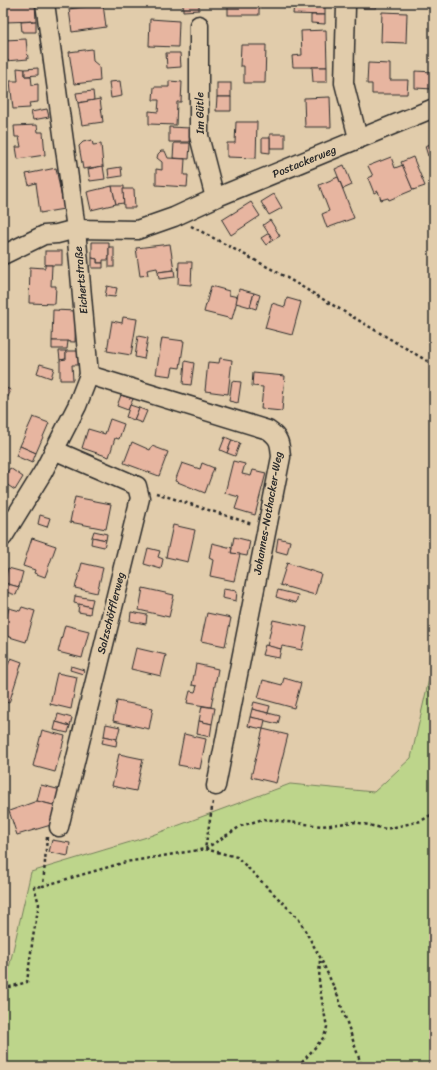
<svg xmlns="http://www.w3.org/2000/svg" width="437" height="1070" font-family="Sriracha,sans-serif">
	<rect width="100%" height="100%" fill="#e1ccab"/>
	<filter id="ink" filterUnits="userSpaceOnUse"><feTurbulence type="fractalNoise" baseFrequency=".025" numOctaves="2"/><feDisplacementMap in="SourceGraphic" scale="8" xChannelSelector="R" yChannelSelector="G"/><feConvolveMatrix kernelMatrix="1 2 1 2 8 2 1 2 1" color-interpolation-filters="sRGB"/></filter>
	<g filter="url(#ink)">
		<!-- green -->
		<polygon fill="#bdd58b" stroke="#74805b" points="434,657 434,1067 3,1067 3,994 31,872 147,837 290,784 374,792 411,758"/>
		<!-- building -->
		<g fill="#e7b5a0" stroke="#2b2b2b">
			<polygon points="5,3 35,3 36,21 5,22"/>
			<polygon points="183,3 199,3 199,10 183,11"/>
			<rect x="228" y="3" width="31" height="12"/>
			<polygon points="294,3 320,3 319,7 325,7 325,15 293,14"/>
			<rect x="363" y="3" width="13" height="5"/>
			<polygon points="103,4 106,27 72,32 69,9"/>
			<polygon points="382,12 407,13 406,43 381,42"/>
			<polygon points="311,15 325,15 325,24 311,23"/>
			<polygon points="150,19 179,21 178,47 149,46"/>
			<polygon points="36,21 36,32 22,32 21,22"/>
			<polygon points="326,30 327,67 293,67 292,56 302,55 301,31"/>
			<polygon points="26,39 28,59 6,61 4,40"/>
			<polygon points="241,45 266,45 265,83 244,83 244,66 240,66"/>
			<polygon points="92,49 93,61 99,66 100,81 74,84 69,52"/>
			<polygon points="166,53 180,53 181,67 167,68"/>
			<polygon points="368,63 390,64 390,80 408,80 407,94 372,94 372,84 367,84"/>
			<polygon points="312,67 327,67 327,82 313,82"/>
			<polygon points="17,68 25,69 25,76 31,76 32,85 38,84 38,102 29,103 30,108 13,109 10,81 18,81"/>
			<polygon points="38,68 38,75 25,76 25,69"/>
			<polygon points="415,71 434,72 433,89 415,88"/>
			<polygon points="120,81 122,96 111,98 109,82"/>
			<polygon points="169,81 182,82 181,102 177,102 176,125 149,124 149,111 158,112 159,100 153,100 154,87 169,87"/>
			<rect x="217" y="83" width="14" height="14"/>
			<polygon points="93,91 94,100 78,103 76,93"/>
			<polygon points="217,97 231,97 231,111 216,111"/>
			<polygon points="330,97 331,127 305,127 304,98"/>
			<polygon points="100,99 103,122 82,125 78,103"/>
			<polygon points="47,109 49,117 33,120 31,112"/>
			<polygon points="236,122 257,122 256,158 227,157 227,143 235,143"/>
			<polygon points="37,125 38,132 43,132 45,155 18,159 16,147 21,147 19,137 15,137 14,126"/>
			<polygon points="169,127 190,128 189,142 169,142"/>
			<rect x="270" y="134" width="15" height="14"/>
			<polygon points="262,138 270,138 270,153 262,152"/>
			<polygon points="92,140 93,145 101,144 103,166 83,169 79,146 83,142"/>
			<polygon points="174,143 190,143 189,159 173,158"/>
			<polygon points="434,143 434,161 431,155 428,156 425,146"/>
			<polygon points="161,151 165,151 168,158 185,159 184,175 188,175 187,187 156,185 156,169 162,170 162,162 157,158 158,154"/>
			<polygon points="391,157 395,168 403,165 413,190 389,200 388,198 381,200 378,191 374,193 368,178 373,176 368,166"/>
			<polygon points="413,157 425,186 413,190 401,162"/>
			<polygon points="344,165 352,185 343,189 335,169"/>
			<polygon points="103,166 105,179 90,181 88,169"/>
			<polygon points="121,167 122,176 109,178 108,169"/>
			<polygon points="56,168 64,209 40,213 36,183 29,185 26,174"/>
			<polygon points="338,177 354,218 327,228 322,214 329,211 319,185"/>
			<polygon points="112,186 116,204 91,210 87,192"/>
			<polygon points="112,186 124,186 124,203 116,204"/>
			<polygon points="123,189 134,189 135,208 124,208"/>
			<polygon points="274,194 282,208 269,215 261,202"/>
			<polygon points="251,202 260,216 231,235 222,220"/>
			<polygon points="270,220 280,236 273,240 263,225"/>
			<polygon points="269,233 273,240 266,245 261,238"/>
			<polygon points="92,242 109,242 109,260 103,260 103,263 97,263 97,259 92,258"/>
			<polygon points="170,244 174,270 158,272 157,268 147,270 148,275 140,276 136,248"/>
			<rect x="109" y="247" width="5" height="20"/>
			<rect x="45" y="251" width="17" height="14"/>
			<polygon points="92,258 97,259 97,263 103,263 103,268 92,268"/>
			<polygon points="179,262 192,262 191,285 178,284"/>
			<polygon points="45,265 52,265 51,286 56,286 55,304 29,303 30,267 45,268"/>
			<polygon points="174,270 175,277 159,279 158,272"/>
			<polygon points="107,286 117,288 115,297 105,296"/>
			<polygon points="211,286 229,291 229,295 238,297 232,319 204,312"/>
			<polygon points="239,289 254,293 250,307 236,303"/>
			<polygon points="254,293 260,295 256,309 250,307"/>
			<polygon points="287,298 301,302 292,335 265,328 272,303 285,307"/>
			<polygon points="53,310 76,311 75,342 52,341"/>
			<polygon points="123,317 137,319 131,355 107,351 112,321 122,323"/>
			<polygon points="138,336 148,338 144,359 135,357"/>
			<polygon points="162,338 184,341 180,368 173,367 171,376 156,374"/>
			<polygon points="52,341 68,341 67,349 52,349"/>
			<polygon points="59,351 66,351 66,359 60,360"/>
			<polygon points="66,351 78,351 79,365 72,365 73,380 60,380 60,360 66,359"/>
			<polygon points="220,358 232,360 228,394 205,391 208,362 219,363"/>
			<polygon points="185,361 194,363 191,385 183,384"/>
			<polygon points="40,364 54,368 51,378 37,373"/>
			<polygon points="253,373 285,376 282,411 261,409 263,387 252,386"/>
			<polygon points="232,381 241,382 238,403 229,401"/>
			<polygon points="3,387 11,390 8,397 3,396"/>
			<polygon points="121,395 133,399 128,410 117,406"/>
			<polygon points="130,405 139,408 134,420 126,417"/>
			<polygon points="139,408 147,411 142,423 134,420"/>
			<polygon points="33,417 49,423 36,453 20,446"/>
			<polygon points="110,419 124,424 119,439 115,438 109,457 82,448 88,429 105,434"/>
			<polygon points="225,437 232,440 227,453 220,450"/>
			<polygon points="232,440 240,443 235,456 227,453"/>
			<polygon points="132,442 150,450 152,446 168,452 159,476 124,463"/>
			<polygon points="20,446 36,453 32,463 16,456"/>
			<polygon points="233,461 245,464 242,474 251,476 253,470 266,473 255,515 235,509 239,497 225,493"/>
			<polygon points="182,463 200,469 202,463 214,468 205,493 175,481"/>
			<polygon points="10,468 23,477 15,490 3,482 3,479"/>
			<polygon points="75,497 111,504 106,529 70,522"/>
			<polygon points="40,515 50,518 47,527 38,524"/>
			<polygon points="173,525 195,530 188,562 166,557"/>
			<polygon points="94,531 107,534 106,540 92,537"/>
			<polygon points="92,537 106,540 104,547 91,544"/>
			<polygon points="234,537 250,541 247,556 231,553"/>
			<polygon points="32,538 56,546 45,577 34,573 35,570 23,566"/>
			<polygon points="278,538 290,541 287,554 276,551"/>
			<polygon points="212,543 232,548 231,553 240,554 234,581 210,576 213,560 209,558"/>
			<polygon points="148,548 160,551 158,557 163,559 161,569 144,564"/>
			<polygon points="82,563 103,568 97,593 75,588"/>
			<polygon points="287,563 321,574 315,595 280,585"/>
			<polygon points="8,568 23,572 19,587 4,583"/>
			<polygon points="4,583 19,587 16,595 3,591"/>
			<polygon points="143,588 174,595 169,617 139,610"/>
			<polygon points="223,589 237,591 236,601 222,598"/>
			<polygon points="278,590 298,595 296,603 276,597"/>
			<polygon points="75,596 93,599 91,607 74,603"/>
			<polygon points="79,604 91,607 90,614 78,612"/>
			<polygon points="22,607 35,611 26,642 3,635 3,629 9,608 20,611"/>
			<polygon points="131,612 147,615 146,624 130,621"/>
			<polygon points="207,613 231,618 225,646 201,641"/>
			<polygon points="273,620 307,627 302,650 282,646 281,649 267,646"/>
			<polygon points="65,625 89,631 82,658 58,652"/>
			<polygon points="265,645 281,649 279,658 262,655"/>
			<polygon points="136,648 166,655 161,676 131,669"/>
			<polygon points="11,658 22,662 9,703 3,701 3,664 8,665"/>
			<polygon points="196,664 218,669 211,707 187,703 190,691 195,692 197,686 192,685"/>
			<polygon points="71,666 84,670 83,674 70,670"/>
			<polygon points="57,673 77,677 71,709 50,704"/>
			<polygon points="284,678 301,683 294,708 258,698 263,680 282,685"/>
			<polygon points="117,701 153,708 149,729 113,721"/>
			<polygon points="254,702 270,706 268,713 252,709"/>
			<polygon points="202,706 215,708 212,724 199,721"/>
			<polygon points="252,709 280,716 278,724 250,717"/>
			<polygon points="58,714 72,718 70,726 56,722"/>
			<polygon points="250,717 265,720 263,729 248,726"/>
			<polygon points="199,721 212,724 210,737 197,734"/>
			<polygon points="56,722 70,726 68,733 54,730"/>
			<polygon points="106,724 120,727 117,739 104,736"/>
			<polygon points="263,729 288,735 276,783 251,777"/>
			<polygon points="42,730 65,736 55,772 33,766"/>
			<polygon points="184,734 206,739 200,769 178,765"/>
			<polygon points="104,736 117,739 116,746 102,743"/>
			<polygon points="119,754 143,759 136,791 112,786"/>
			<polygon points="41,785 61,790 57,806 37,801"/>
			<polygon points="37,801 57,806 51,825 17,835 9,811"/>
			<polygon points="52,840 70,843 68,856 49,852"/>
		</g>
		<g fill="none" stroke-linecap="round" stroke-linejoin="round">
			<defs>
				<g id="minor">
					<polyline points="346,6 344,83 358,138"/>
					<polyline points="199,25 199,136 215,198"/>
					<path id="s1" d="M3,255l41,-20 13,-1 19,-5 61,1 37,-13 41,-19 219,-90"/>
					<path d="M89,375l179,55c12,8 12,14 13,27l-65,329"/>
					<polyline points="54,450 137,486 140,498 59,827"/>
					<polyline points="3,537 43,472 77,406 89,375 76,229 45,3"/>
				</g>
			</defs>
			<!-- minor casing -->
			<use href="#minor" stroke="#2b2b2b" stroke-width="21"/>
			<!-- path -->
			<g stroke="#2b2b2b" stroke-width="2.5" stroke-dasharray="3 3" stroke-linecap="butt">
				<polyline points="191,226 277,272 434,365"/>
				<polyline points="156,493 252,524"/>
				<polyline points="213,802 205,849 237,857 298,918 320,957 338,996 362,1067"/>
				<polyline points="47,837 43,886 126,862 205,849 241,826 263,819 322,826 355,822 386,829 421,821 434,813"/>
				<polyline points="3,989 27,982 33,937 39,904 34,887 43,886"/>
				<polyline points="298,1067 324,1037 327,1027 322,1001 319,981 320,958"/>
			</g>
			<!-- minor -->
			<use href="#minor" stroke="#e1ccab" stroke-width="18"/>
		</g>
	</g>
	<g text-anchor="middle" dominant-baseline="central" stroke-width="3.5" stroke-linejoin="round" paint-order="stroke">
		<!-- street labels -->
		<g font-size="11" fill="#2b2b2b" stroke="#e1ccab">
			<text transform="translate(200 113) rotate(-91)">Im Gütle</text>
			<text stroke="none"><textPath href="#s1" startOffset="320">Postackerweg</textPath></text>
			<text transform="translate(81 280) rotate(-95)">Eichertstraße</text>
			<text transform="translate(268 513) rotate(-80)">Johannes-Nothacker-Weg</text>
			<text transform="translate(111 613) rotate(-76)">Salzschöfflerweg</text>
		</g>
	</g>
	<!-- margin -->
	<rect width="437" height="1070" fill="none" stroke="#e1ccab" stroke-width="16"/>
	<rect x="8" y="8" width="421" height="1054" fill="none" stroke="#2b2b2b" stroke-width="1.5" filter="url(#ink)"/>
</svg>
